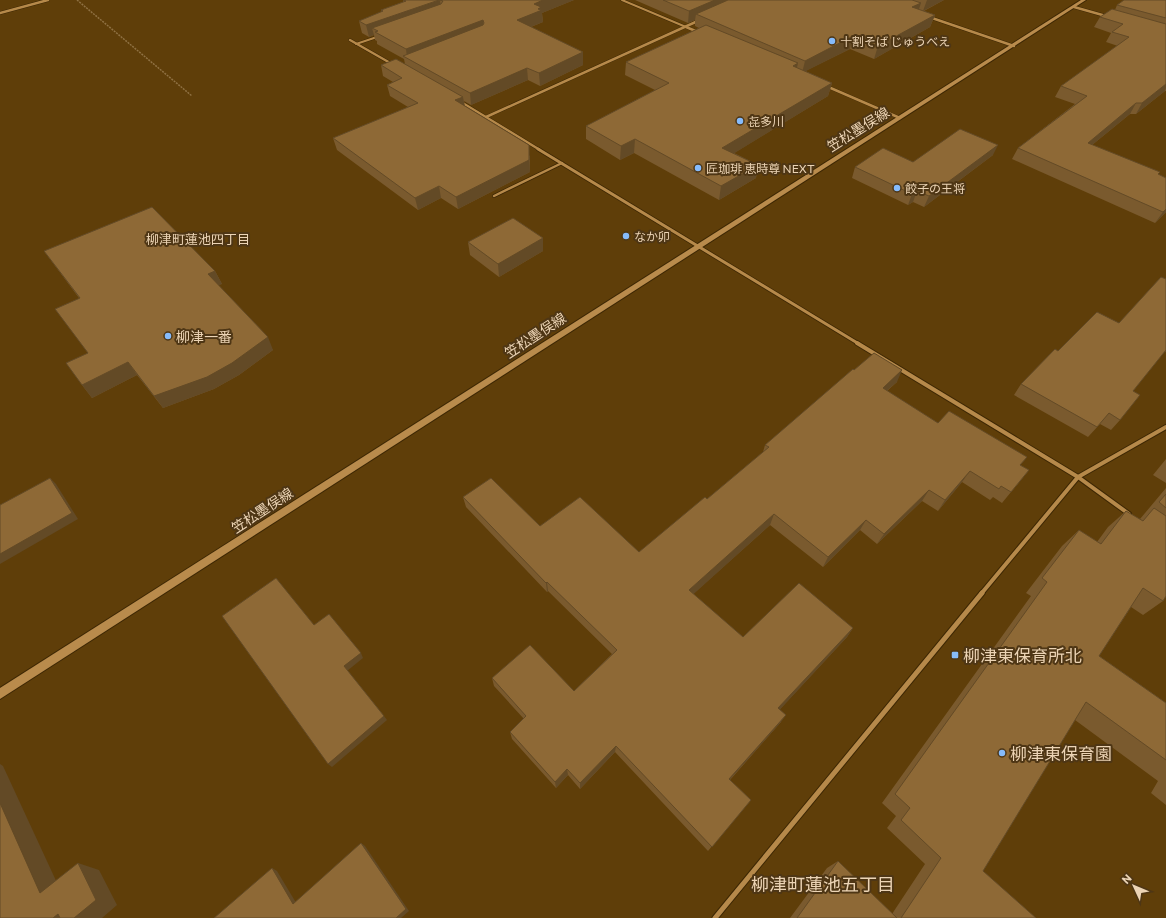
<svg xmlns="http://www.w3.org/2000/svg" width="1166" height="918" font-family="Commissioner,'Noto Sans JP',sans-serif">
	<rect width="100%" height="100%" fill="#5f3e09"/>
	<g fill="none" stroke-linecap="round" stroke-linejoin="round">
		<defs>
			<g id="lane-far1">
				<polyline points="622,0 686,27"/>
				<polyline points="356,44 377,37"/>
			</g>
			<polyline id="lane" points="494,196 562,163"/>
			<g id="street-far3">
				<polyline points="1074,7 1106,16"/>
				<polyline points="0,13 48,0"/>
				<polyline points="929,17 1014,46"/>
				<polyline points="686,27 698,32"/>
				<polyline points="350,40 392,64"/>
				<polyline points="826,86 900,118"/>
				<polyline points="461,102 540,150"/>
				<polyline points="486,117 700,20"/>
			</g>
			<polyline id="street-far2" points="538,149 859,344"/>
			<g id="street-far1">
				<polyline points="857,343 1078,477 1129,514"/>
				<polyline points="981,594 1078,477 1166,427"/>
			</g>
			<polyline id="street" points="715,918 982,593"/>
			<polygon id="secondary" points="1081,0 1086,0 0,699 0,688"/>
		</defs>
		<!-- lane-far1 casing -->
		<use href="#lane-far1" stroke="#3d2704" stroke-width="3"/>
		<!-- lane casing -->
		<use href="#lane" stroke="#3d2704" stroke-width="4"/>
		<!-- street-far3 casing -->
		<use href="#street-far3" stroke="#3d2704" stroke-width="3.5"/>
		<!-- street-far2 casing -->
		<use href="#street-far2" stroke="#3d2704" stroke-width="4.5"/>
		<!-- street-far1 casing -->
		<use href="#street-far1" stroke="#3d2704" stroke-width="6"/>
		<!-- street casing -->
		<use href="#street" stroke="#3d2704" stroke-width="7"/>
		<!-- secondary casing -->
		<use href="#secondary" stroke="#3d2704" stroke-width="2"/>
		<!-- path -->
		<polyline stroke="#8e7042" stroke-width="1.5" stroke-dasharray="2 1" stroke-linecap="butt" points="77,0 192,96"/>
		<!-- lane-far1 -->
		<use href="#lane-far1" stroke="#b6894a" stroke-width="2"/>
		<!-- lane -->
		<use href="#lane" stroke="#b6894a" stroke-width="2.5"/>
		<!-- street-far3 -->
		<use href="#street-far3" stroke="#b6894a" stroke-width="2.5"/>
		<!-- street-far2 -->
		<use href="#street-far2" stroke="#b6894a" stroke-width="3"/>
		<!-- street-far1 -->
		<use href="#street-far1" stroke="#b6894a" stroke-width="4"/>
		<!-- street -->
		<use href="#street" stroke="#b6894a" stroke-width="5"/>
		<!-- secondary -->
		<use href="#secondary" fill="#b98b4c" fill-rule="evenodd"/>
	</g>
	<!-- wall -->
	<g fill="#7a5a2e">
		<polygon points="403,0 574,0 542,13 543,22 531,27 583,65 540,86 528,80 471,105 464,101 465,106 530,156 530,172 458,209 441,198 418,210 337,150 333,138 408,107 390,96 387,85 393,82 383,76 381,65 405,64 404,59 377,44 377,41 375,40 374,35 369,37 362,33 359,21 381,12 381,10 403,2"/>
		<polygon points="635,0 944,0 924,11 935,15 930,27 874,59 850,49 805,71 832,83 828,96 734,153 758,165 756,178 719,200 634,153 620,160 586,139 586,126 655,90 625,75 626,62 699,28 695,26 695,20 688,23"/>
		<polygon points="1166,0 1166,91 1165,91 1136,114 1130,114 1092,145 1166,178 1166,212 1155,223 1012,159 1018,148 1075,104 1055,97 1061,86 1118,46 1106,42 1111,33 1094,27 1100,17 1115,10 1117,5"/>
		<polygon points="993,155 924,207 913,202 908,205 852,178 855,167"/>
		<polygon points="543,238 543,251 499,277 470,255 468,242"/>
		<polygon points="44,251 215,271 222,284 218,285 273,350 239,375 214,389 163,408 137,375 92,398 82,385 88,353 79,298"/>
		<polygon points="1166,279 1166,352 1165,351 1133,391 1120,420 1111,430 1100,424 1088,437 1014,395 1021,384 1058,351 1119,323"/>
		<polygon points="854,370 897,382 887,391 938,423 1027,457 1020,465 1029,470 1002,503 993,497 990,500 962,482 938,511 922,501 877,544 860,530 823,567 770,525 693,594 743,637 853,628 847,637 780,709 781,722 730,780 751,800 708,851 615,752 580,789 568,775 556,788 512,739 510,732 524,719 494,686 492,678 574,691 612,654 548,591 547,592 466,507 463,497 540,526 639,552 707,499 763,452 765,445"/>
		<polygon points="1166,459 1166,483 1153,475"/>
		<polygon points="1166,488 1166,596 1163,601 1143,615 1131,607 1099,656 1166,703 1166,805 1151,793 1158,781 1075,720 983,871 1036,918 790,918 827,868 838,861 892,914 925,864 887,828 896,816 882,803 1031,596 1026,593 1062,546 1079,530 1097,542 1108,527 1126,511 1141,520 1141,519 1140,519"/>
	</g>
	<!-- shaded-wall -->
	<g fill="#634a26">
		<polygon points="440,0 441,12 372,28 374,35 369,37 366,25"/>
		<polygon points="543,0 574,0 542,13 543,22 518,32 517,20 534,4"/>
		<polygon points="715,0 742,0 696,14 695,20 688,23 689,11"/>
		<polygon points="927,0 944,0 923,11"/>
		<polygon points="921,3 917,15 912,7"/>
		<polygon points="935,15 930,27 874,59 878,46"/>
		<polygon points="483,20 484,33 407,58 406,49"/>
		<polygon points="853,36 850,49 802,73 805,61"/>
		<polygon points="583,52 583,65 540,86 539,73"/>
		<polygon points="798,63 795,76 793,66"/>
		<polygon points="527,68 528,80 471,105 470,93"/>
		<polygon points="832,83 828,96 720,162 722,148"/>
		<polygon points="1166,84 1166,88 1165,91 1136,114 1142,103"/>
		<polygon points="463,97 465,108 455,100"/>
		<polygon points="1136,103 1130,114 1081,154 1088,143"/>
		<polygon points="635,139 634,153 620,160 621,146"/>
		<polygon points="529,145 530,172 458,209 456,197"/>
		<polygon points="998,145 993,155 924,207 929,196"/>
		<polygon points="758,165 756,178 719,200 721,186"/>
		<polygon points="439,186 441,198 418,210 415,198"/>
		<polygon points="917,191 913,202 908,205 912,194"/>
		<polygon points="1166,209 1166,212 1155,223 1163,212"/>
		<polygon points="543,238 543,251 499,277 498,264"/>
		<polygon points="215,271 222,284 214,287 208,274"/>
		<polygon points="268,337 273,350 239,375 214,389 163,408 154,396"/>
		<polygon points="128,362 137,375 92,398 82,385"/>
		<polygon points="902,370 897,382 877,399 883,388"/>
		<polygon points="970,471 962,482 938,511 945,500"/>
		<polygon points="50,478 56,484 78,519 0,564 0,554"/>
		<polygon points="929,490 922,501 877,544 884,534"/>
		<polygon points="774,514 770,525 687,600 689,590"/>
		<polygon points="866,520 860,530 823,567 828,557"/>
		<polygon points="547,582 548,591 547,592 546,583"/>
		<polygon points="853,628 847,637 774,716 778,708"/>
		<polygon points="361,653 363,658 347,671 344,666"/>
		<polygon points="786,715 781,722 725,785 729,779"/>
		<polygon points="384,716 387,720 332,767 328,764"/>
		<polygon points="616,746 615,752 580,789 580,783"/>
		<polygon points="0,764 3,766 64,898 40,893 0,803"/>
		<polygon points="567,769 568,775 556,788 555,782"/>
		<polygon points="361,843 365,846 409,911 401,918 396,918"/>
		<polygon points="78,863 99,870 117,905 102,918 53,918 58,914"/>
		<polygon points="272,868 277,871 298,906 293,904"/>
	</g>
	<!-- building -->
	<g fill="#8e6936" stroke="#634a26">
		<polygon points="403,0 439,0 366,25 359,21 383,11 381,10 406,1"/>
		<polygon points="440,0 543,0 534,4 541,7 538,9 542,10 517,20 583,52 539,73 527,68 470,93 403,56 483,25 484,23 483,20 406,49 375,32 378,31 372,28 441,4 443,1"/>
		<polygon points="663,0 715,0 689,11"/>
		<polygon points="728,0 912,0 921,3 912,7 935,15 878,46 853,36 805,61 696,14"/>
		<polygon points="1124,0 1166,0 1166,18 1117,5"/>
		<polygon points="1112,9 1166,24 1166,84 1142,103 1136,103 1088,143 1160,172 1158,174 1166,178 1166,209 1163,212 1018,148 1087,96 1061,86 1129,37 1112,32 1123,24 1100,17"/>
		<polygon points="706,25 798,63 793,66 832,83 722,148 758,165 721,186 635,139 621,146 586,126 669,83 626,62"/>
		<polygon points="396,59 463,97 455,100 529,145 529,160 456,197 439,186 415,198 333,138 418,103 387,85 402,78 381,65"/>
		<polygon points="960,129 998,145 929,196 917,191 912,194 855,167 883,148 913,162"/>
		<polygon points="152,207 215,271 208,274 268,337 232,363 207,377 154,396 128,362 82,385 66,363 88,353 55,309 80,298 44,251"/>
		<polygon points="513,218 543,238 498,264 468,242"/>
		<polygon points="1161,277 1166,279 1166,350 1133,391 1140,395 1120,420 1109,413 1097,427 1021,384 1055,349 1058,351 1097,312 1119,323"/>
		<polygon points="874,353 902,370 883,388 938,423 949,411 1027,457 1020,465 1029,470 1011,492 1001,486 999,489 970,471 945,500 929,490 884,534 866,520 828,557 774,514 689,590 743,637 799,583 853,628 778,708 786,715 729,779 751,800 712,847 616,746 580,783 567,769 555,782 510,732 526,716 492,678 530,645 574,691 617,650 547,582 546,583 463,497 491,478 540,526 580,497 639,552 705,497 707,499 769,447 765,445 853,369 854,370"/>
		<polygon points="50,478 72,513 0,554 0,505"/>
		<polygon points="1166,494 1166,508 1159,502"/>
		<polygon points="1154,508 1166,516 1166,596 1163,601 1143,588 1099,656 1166,703 1166,760 1086,702 983,871 1036,918 901,918 941,858 901,820 910,808 895,794 1047,582 1042,578 1079,530 1101,544 1126,511 1143,521"/>
		<polygon points="276,578 314,625 329,614 361,653 344,666 384,716 328,764 222,616"/>
		<polygon points="0,803 40,893 78,863 96,900 74,918 60,918 58,914 53,918 0,918"/>
		<polygon points="361,843 406,909 396,918 214,918 272,868 293,904"/>
		<polygon points="838,861 897,918 797,918"/>
	</g>
	<!-- markers -->
	<g fill="#86bbfb" stroke="#4e3615" stroke-width="1.5">
		<circle cx="832" cy="41" r="4"/>
		<circle cx="740" cy="121" r="4"/>
		<circle cx="698" cy="168" r="4"/>
		<circle cx="897" cy="188" r="4"/>
		<circle cx="626" cy="236" r="4"/>
		<circle cx="168" cy="336" r="4"/>
		<rect x="951" y="651" width="8" height="8" rx="2"/>
		<circle cx="1002" cy="753" r="4"/>
	</g>
	<g text-anchor="middle" dominant-baseline="central" stroke-width="4" stroke-linejoin="round" paint-order="stroke">
		<!-- far-poi labels -->
		<g font-size="12" fill="#ecd4b5" stroke="#4e3615" text-anchor="start">
			<text x="840" y="41">十割そば じゅうべえ</text>
			<text x="748" y="121">㐂多川</text>
			<text x="706" y="168">匠珈琲 恵時尊 NEXT</text>
			<text x="905" y="188">餃子の王将</text>
			<text x="634" y="236">なか卯</text>
		</g>
		<!-- far-neighbourhood labels -->
		<g font-size="13" fill="#ecd4b5" stroke="#4e3615">
			<text x="198" y="239">柳津町蓮池四丁目</text>
		</g>
		<!-- street labels -->
		<g font-size="14" fill="#ecd4b5" stroke="#4e3615">
			<text transform="translate(858 129) rotate(-32)">笠松墨俣線</text>
			<text transform="translate(535 335) rotate(-33)">笠松墨俣線</text>
			<text transform="translate(262 510) rotate(-33)">笠松墨俣線</text>
		</g>
		<!-- poi labels -->
		<g font-size="14" fill="#ecd4b5" stroke="#4e3615" text-anchor="start">
			<text x="176" y="336">柳津一番</text>
		</g>
		<!-- near-poi labels -->
		<g font-size="17" fill="#ecd4b5" stroke="#4e3615" text-anchor="start">
			<text x="963" y="655">柳津東保育所北</text>
			<text x="1010" y="753">柳津東保育園</text>
		</g>
		<!-- near-neighbourhood labels -->
		<g font-size="18" fill="#ecd4b5" stroke="#4e3615">
			<text x="823" y="884">柳津町蓮池五丁目</text>
		</g>
	</g>
	<!-- north arrow -->
	<g transform="translate(1134 886) rotate(314)" stroke="#4e3615" stroke-width="3" paint-order="stroke">
	<path d="M0-3L7 15L0 10L-7 15Z" fill="#ecd4b5"/>
	<text y="-6" font-size="11" font-weight="bold" text-anchor="middle" fill="#ecd4b5">N</text>
	</g>
</svg>
